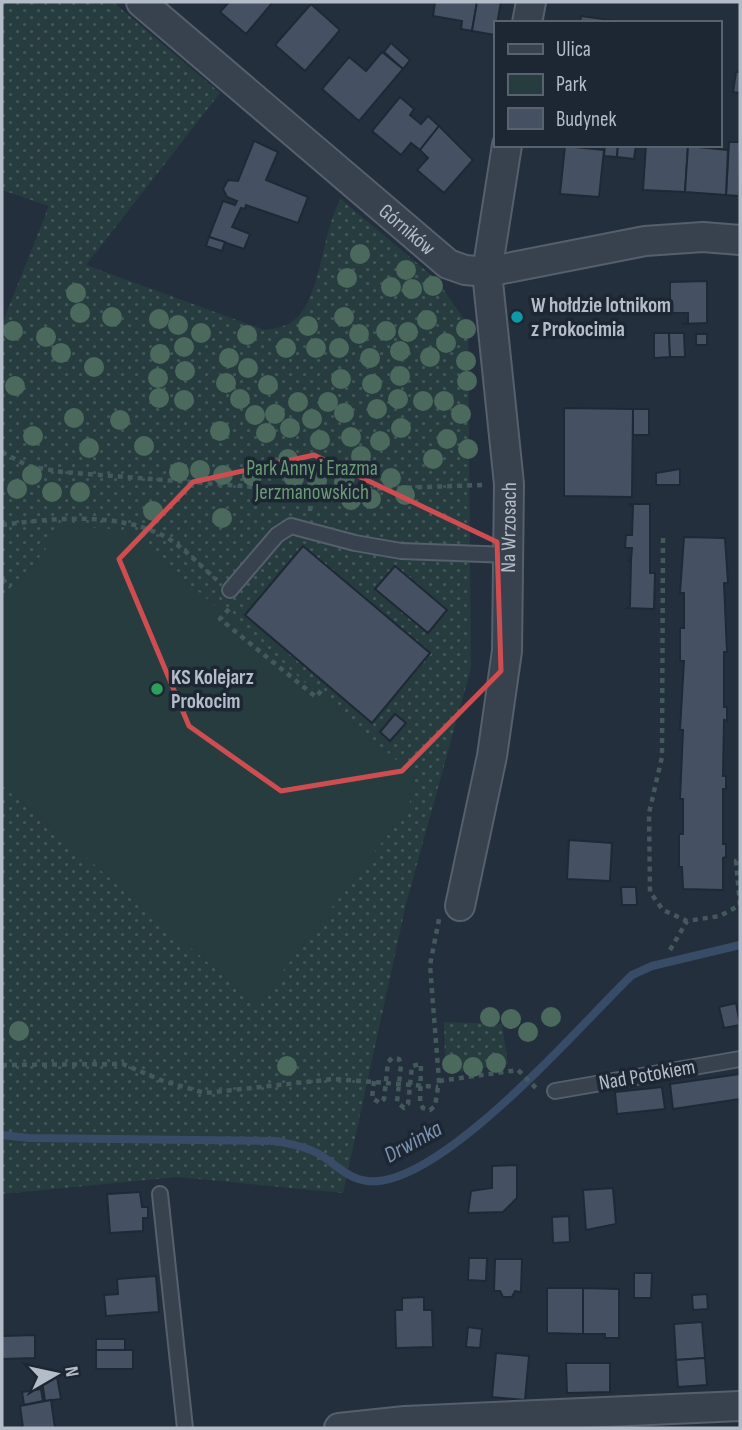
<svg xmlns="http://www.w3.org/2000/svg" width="742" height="1430" font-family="'Sofia Sans Condensed',sans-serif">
	<defs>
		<pattern id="green-dots" width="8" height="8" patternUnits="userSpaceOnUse" patternTransform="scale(1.75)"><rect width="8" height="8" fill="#263c3f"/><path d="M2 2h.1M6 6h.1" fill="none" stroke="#435659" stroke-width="1.8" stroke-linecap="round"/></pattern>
	</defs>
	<rect width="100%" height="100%" fill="#242f3e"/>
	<!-- green -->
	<g fill="url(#green-dots)">
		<path d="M2,2h111l107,91 -134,172 178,65c7,-1 15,-2 22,-5 36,-14 35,-97 55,-126l96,81 31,45 3,343 -65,236 -63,289 -166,-16 -175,17v-409l255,219 -255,-400v-280l47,-118 -47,-16z"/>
		<polygon points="444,1022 502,1024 508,1064 455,1072 445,1060"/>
	</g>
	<!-- pitch -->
	<polygon fill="#263c3f" points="64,526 126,530 414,775 409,807 257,1005 2,785 2,604"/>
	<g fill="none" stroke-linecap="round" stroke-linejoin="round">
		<!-- stream -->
		<path stroke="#394c67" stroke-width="8" d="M2,1135l27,3 247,3c14,3 28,5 41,12 17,9 30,26 50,28 72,9 214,-157 265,-206l20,-9 88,-21"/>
	</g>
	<!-- building -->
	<g fill="#455162" stroke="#1f2835" stroke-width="2">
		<polygon points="229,2 273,2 246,34 220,12"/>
		<polygon points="435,2 477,2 472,31 461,29 462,21 433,16"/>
		<polygon points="477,2 501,2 495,35 472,31"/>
		<polygon points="311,4 340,30 305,71 275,45"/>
		<polygon points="581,16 625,22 625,23 580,23"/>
		<polygon points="391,43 410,60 403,69 384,52"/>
		<polygon points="382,52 403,69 359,121 322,89 349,57 366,71"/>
		<polygon points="736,72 740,72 740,93 733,92"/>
		<polygon points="400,97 414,109 410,115 421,124 428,116 439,126 420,150 411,143 401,155 372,131"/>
		<polygon points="439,126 473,160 444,193 417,170 428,158 420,150"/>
		<polygon points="254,141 278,152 266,180 308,197 298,223 246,205 245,209 241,208 232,227 250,234 244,249 209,237 223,201 235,205 237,201 227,197 223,189 228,180 238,181"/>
		<polygon points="729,142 740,142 739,196 726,195"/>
		<polygon points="605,145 618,145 617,157 604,156"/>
		<polygon points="618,145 636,145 634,159 617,157"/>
		<polygon points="646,145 688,146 685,192 643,190"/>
		<polygon points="565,146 604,150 599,197 560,194"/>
		<polygon points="688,146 728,150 726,195 685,192"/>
		<polygon points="209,237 225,242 222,251 206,246"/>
		<polygon points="707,281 707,323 682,324 688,323 688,313 670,313 670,282"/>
		<polygon points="654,333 669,333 670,357 654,358"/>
		<polygon points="669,333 684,333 685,357 670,357"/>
		<rect x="696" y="334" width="11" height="11"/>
		<polygon points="564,408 633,409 632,497 564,496"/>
		<rect x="633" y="409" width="16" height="26"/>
		<polygon points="680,469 680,485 656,485 656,473"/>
		<polygon points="629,504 650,504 650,573 655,573 654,609 627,608 630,606 631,561 628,561 631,560 632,548 625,548 626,535 632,535 633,506"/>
		<polygon points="684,537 725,538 728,583 724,583 727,652 724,652 724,707 727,707 727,721 724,720 723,776 726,776 726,789 723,789 723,844 726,844 726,857 723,858 723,890 683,889 682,867 679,867 679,834 683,834 683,799 680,799 683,730 680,730 684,661 680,661 680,628 684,628 684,593 680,593"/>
		<polygon points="303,546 430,653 372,723 245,615"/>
		<polygon points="395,566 447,610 428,633 375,589"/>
		<polygon points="395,714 406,723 390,741 380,732"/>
		<polygon points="569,840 612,843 610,881 567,879"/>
		<polygon points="621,887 636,887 637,905 622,905"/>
		<polygon points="736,1003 740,1025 724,1028 719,1007"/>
		<polygon points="740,1074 740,1099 673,1109 670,1084"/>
		<polygon points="662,1087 665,1109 617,1114 615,1092"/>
		<polygon points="517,1165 517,1198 503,1212 468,1213 471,1191 492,1188 492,1166"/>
		<polygon points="613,1188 616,1224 586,1230 583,1190"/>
		<polygon points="140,1192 142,1207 148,1207 148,1218 143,1218 143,1231 110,1233 107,1194"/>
		<polygon points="569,1216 570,1242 553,1243 552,1217"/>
		<polygon points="469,1258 487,1258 486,1281 468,1280"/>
		<polygon points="495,1259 522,1259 521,1292 515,1291 512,1297 503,1297 500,1291 494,1291"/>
		<polygon points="634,1273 652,1273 651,1298 634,1298"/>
		<polygon points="156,1276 159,1312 106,1316 104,1295 118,1294 117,1279"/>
		<polygon points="547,1288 583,1288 583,1334 547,1333"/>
		<polygon points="583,1288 619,1289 619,1338 605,1338 605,1334 583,1334"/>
		<polygon points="707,1294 708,1309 693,1310 692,1295"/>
		<polygon points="424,1297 424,1310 432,1310 433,1347 396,1348 395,1310 402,1310 402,1298"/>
		<polygon points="702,1322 705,1358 676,1360 674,1324"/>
		<polygon points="468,1327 482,1329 480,1348 466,1347"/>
		<polygon points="35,1335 35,1358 2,1359 2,1336"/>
		<rect x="96" y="1339" width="29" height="11"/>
		<rect x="96" y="1350" width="37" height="19"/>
		<polygon points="496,1353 529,1356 525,1400 492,1397"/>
		<polygon points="705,1358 707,1385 678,1387 676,1360"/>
		<polygon points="566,1363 610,1363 610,1392 567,1393"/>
		<polygon points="57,1377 61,1399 45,1401 42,1380"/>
		<polygon points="41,1389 43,1401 24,1405 22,1392"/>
		<polygon points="51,1400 55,1428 23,1428 20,1406"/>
	</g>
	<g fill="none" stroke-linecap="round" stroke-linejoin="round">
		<defs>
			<g id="service">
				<polyline points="230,590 277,535 291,526 355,543 401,551 510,555"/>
				<polyline points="555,1091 740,1059"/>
				<polyline points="160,1194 185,1428"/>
			</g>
			<g id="minor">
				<path id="s1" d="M141,2l307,262 17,6 22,2 158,-31 58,-4 37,3"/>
				<polyline points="527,23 531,2"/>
				<path id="s2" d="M460,906l32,-150 15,-105 2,-167 -22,-212 20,-127"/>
				<polyline points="339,1428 405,1421 740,1406"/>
			</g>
		</defs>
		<!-- service casing -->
		<use href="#service" stroke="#565f6c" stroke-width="18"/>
		<!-- minor casing -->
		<use href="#minor" stroke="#565f6c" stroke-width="32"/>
		<!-- path -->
		<g stroke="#44595c" stroke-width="4.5" stroke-dasharray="5 5" stroke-linecap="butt">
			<polyline points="2,452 28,466 62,472 305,491 483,485"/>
			<polyline points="310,511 311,491"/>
			<path d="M2,525c52,-7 112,-13 160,10 20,10 38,31 55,45"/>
			<polyline points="663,538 662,757 649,813 650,892 663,910 687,921 720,916 740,905 736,861 740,861"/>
			<polyline points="2,579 11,587"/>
			<polyline points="229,609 220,619 316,697 321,691"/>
			<polyline points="670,950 687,921"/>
			<polyline points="2,1065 123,1064 163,1081 205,1093 334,1079 438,1087"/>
			<polyline points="374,1081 372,1098 380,1103 384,1099 388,1062 392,1058 399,1059 401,1065 397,1102 404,1108 408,1104 412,1066 421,1064 420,1103 423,1108 430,1110 435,1106 439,1081 430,965 439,919"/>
			<polyline points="439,1081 518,1070 538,1090"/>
		</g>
		<!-- service -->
		<use href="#service" stroke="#38414e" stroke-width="14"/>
		<!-- minor -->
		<use href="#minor" stroke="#38414e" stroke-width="28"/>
	</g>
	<!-- trees -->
	<g fill="#4b6a5d">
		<circle cx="360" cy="254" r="10"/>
		<circle cx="406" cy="270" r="10"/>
		<circle cx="347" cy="278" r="10"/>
		<circle cx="433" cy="286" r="10"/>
		<circle cx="391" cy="287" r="10"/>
		<circle cx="412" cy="289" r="10"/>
		<circle cx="76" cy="293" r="10"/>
		<circle cx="80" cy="313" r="10"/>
		<circle cx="112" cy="317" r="10"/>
		<circle cx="344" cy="317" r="10"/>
		<circle cx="159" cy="319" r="10"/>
		<circle cx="427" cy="320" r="10"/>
		<circle cx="178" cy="325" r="10"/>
		<circle cx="308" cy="326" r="10"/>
		<circle cx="466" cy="329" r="10"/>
		<circle cx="13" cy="331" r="10"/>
		<circle cx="386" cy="331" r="10"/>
		<circle cx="408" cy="332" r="10"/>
		<circle cx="201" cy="333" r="10"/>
		<circle cx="359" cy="334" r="10"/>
		<circle cx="247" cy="335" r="10"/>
		<circle cx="46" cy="337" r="10"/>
		<circle cx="446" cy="343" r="10"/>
		<circle cx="184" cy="347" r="10"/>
		<circle cx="286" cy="348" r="10"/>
		<circle cx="316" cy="348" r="10"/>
		<circle cx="339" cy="348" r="10"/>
		<circle cx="400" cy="351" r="10"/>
		<circle cx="61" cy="353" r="10"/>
		<circle cx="160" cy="354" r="10"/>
		<circle cx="430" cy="357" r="10"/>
		<circle cx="229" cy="358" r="10"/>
		<circle cx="370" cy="358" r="10"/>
		<circle cx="466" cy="361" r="10"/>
		<circle cx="94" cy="367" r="10"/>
		<circle cx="248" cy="368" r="10"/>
		<circle cx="185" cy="371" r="10"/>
		<circle cx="400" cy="376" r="10"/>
		<circle cx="158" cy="378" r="10"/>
		<circle cx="341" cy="379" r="10"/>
		<circle cx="467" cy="381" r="10"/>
		<circle cx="226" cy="383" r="10"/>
		<circle cx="372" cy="384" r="10"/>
		<circle cx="268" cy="385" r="10"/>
		<circle cx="15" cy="386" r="10"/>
		<circle cx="159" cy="398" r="10"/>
		<circle cx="240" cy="399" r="10"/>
		<circle cx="398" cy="399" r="10"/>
		<circle cx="184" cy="400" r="10"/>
		<circle cx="423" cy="401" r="10"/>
		<circle cx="444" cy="401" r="10"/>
		<circle cx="298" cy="402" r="10"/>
		<circle cx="328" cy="402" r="10"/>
		<circle cx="377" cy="409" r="10"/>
		<circle cx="344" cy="413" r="10"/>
		<circle cx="275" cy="414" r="10"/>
		<circle cx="461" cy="414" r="10"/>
		<circle cx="255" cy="415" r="10"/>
		<circle cx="74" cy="418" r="10"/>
		<circle cx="312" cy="419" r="10"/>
		<circle cx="120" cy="420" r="10"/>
		<circle cx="290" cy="428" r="10"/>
		<circle cx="401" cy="428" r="10"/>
		<circle cx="220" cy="431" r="10"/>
		<circle cx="266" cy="433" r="10"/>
		<circle cx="33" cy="436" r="10"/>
		<circle cx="351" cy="437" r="10"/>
		<circle cx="447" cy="439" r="10"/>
		<circle cx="320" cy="440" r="10"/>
		<circle cx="380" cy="441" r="10"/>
		<circle cx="144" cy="446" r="10"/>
		<circle cx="89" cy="448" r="10"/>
		<circle cx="468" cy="449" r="10"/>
		<circle cx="361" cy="456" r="10"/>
		<circle cx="288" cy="459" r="10"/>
		<circle cx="433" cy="459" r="10"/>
		<circle cx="200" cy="470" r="10"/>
		<circle cx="179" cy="472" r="10"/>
		<circle cx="32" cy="475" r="10"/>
		<circle cx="223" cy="475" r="10"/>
		<circle cx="252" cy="476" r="10"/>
		<circle cx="294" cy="478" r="10"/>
		<circle cx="391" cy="478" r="10"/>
		<circle cx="317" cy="481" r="10"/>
		<circle cx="344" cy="482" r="10"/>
		<circle cx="17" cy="489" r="10"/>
		<circle cx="52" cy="492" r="10"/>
		<circle cx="80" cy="492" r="10"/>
		<circle cx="405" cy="495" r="10"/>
		<circle cx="371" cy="499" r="10"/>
		<circle cx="351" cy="500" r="10"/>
		<circle cx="153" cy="511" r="10"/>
		<circle cx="222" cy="518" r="10"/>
		<circle cx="490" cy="1017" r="10"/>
		<circle cx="551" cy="1017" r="10"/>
		<circle cx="511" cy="1019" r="10"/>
		<circle cx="19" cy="1031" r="10"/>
		<circle cx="528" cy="1032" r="10"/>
		<circle cx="496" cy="1063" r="10"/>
		<circle cx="452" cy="1064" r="10"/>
		<circle cx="287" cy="1066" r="10"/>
		<circle cx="473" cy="1067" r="10"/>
	</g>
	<!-- marked area -->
	<path fill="none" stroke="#ce4d50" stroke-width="5" stroke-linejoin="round" d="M314,455l183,87 4,129 -99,100 -121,20 -92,-65 -70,-167 74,-77z"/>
	<!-- markers -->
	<circle fill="#0f9aa8" stroke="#1d2633" stroke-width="2.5" cx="517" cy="317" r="7"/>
	<circle fill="#2e9e5b" stroke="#1d2633" stroke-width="2.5" cx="157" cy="689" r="7"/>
	<g text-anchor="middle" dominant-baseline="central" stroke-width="7" stroke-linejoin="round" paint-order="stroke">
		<!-- street labels -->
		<g font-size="21" fill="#b4bcc9" stroke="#1d2633">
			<text stroke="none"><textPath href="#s1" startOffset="350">Górników</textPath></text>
			<text stroke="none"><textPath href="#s2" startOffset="383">Na Wrzosach</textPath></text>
			<text transform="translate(647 1075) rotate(-10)">Nad Potokiem</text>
		</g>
		<!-- poi labels -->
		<g font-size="21" font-weight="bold" fill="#b4bcc9" stroke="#1d2633" text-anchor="start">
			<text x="531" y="305">W hołdzie lotnikom<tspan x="531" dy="24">z Prokocimia</tspan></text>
			<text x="171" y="677">KS Kolejarz<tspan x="171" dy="24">Prokocim</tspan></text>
		</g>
		<!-- park labels -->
		<g font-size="21" fill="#6b9a76" stroke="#1d2633">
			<text x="312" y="468">Park Anny i Erazma<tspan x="312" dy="24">Jerzmanowskich</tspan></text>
		</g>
		<!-- water labels -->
		<g font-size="23" font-style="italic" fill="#7c92b1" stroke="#1d2633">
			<text transform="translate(413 1142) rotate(-29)">Drwinka</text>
		</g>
	</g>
	<!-- border -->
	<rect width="742" height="1430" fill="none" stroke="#b4bcc9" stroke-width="7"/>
	<!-- legend -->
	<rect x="494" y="21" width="228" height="126" fill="#1d2633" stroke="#59626f" stroke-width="2"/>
	<rect x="508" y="44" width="35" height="10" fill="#38414e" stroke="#59626f" stroke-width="2"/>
	<text x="556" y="56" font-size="21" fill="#b4bcc9">Ulica</text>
	<rect x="508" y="74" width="35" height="21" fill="#263c3f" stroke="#59626f" stroke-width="2"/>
	<text x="556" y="91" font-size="21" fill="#b4bcc9">Park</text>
	<rect x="508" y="108" width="35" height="21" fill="#455162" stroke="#59626f" stroke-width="2"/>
	<text x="556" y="126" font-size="21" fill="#b4bcc9">Budynek</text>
	<!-- north arrow -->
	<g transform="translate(56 1374) rotate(81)" stroke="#1d2633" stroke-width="5" paint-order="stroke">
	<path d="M0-5L12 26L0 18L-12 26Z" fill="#b4bcc9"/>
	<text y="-10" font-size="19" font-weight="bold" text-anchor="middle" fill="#b4bcc9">N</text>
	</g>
</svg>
